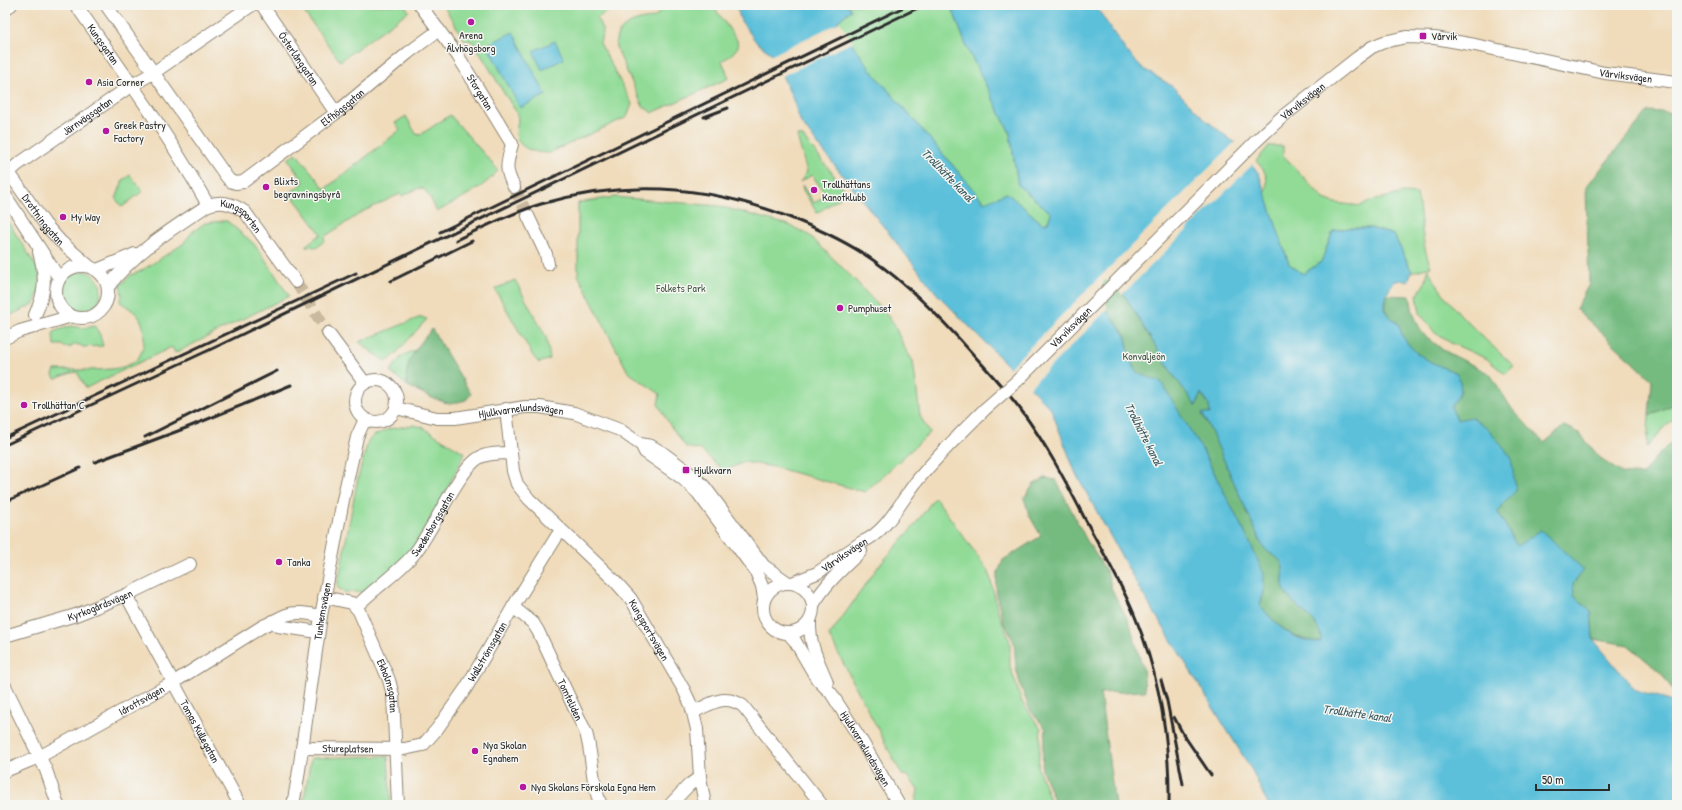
<svg xmlns="http://www.w3.org/2000/svg" width="1682" height="810" font-family="'Patrick Hand',sans-serif">
	<rect width="100%" height="100%" fill="#f6f6f2"/>
	<filter id="ink" filterUnits="userSpaceOnUse"><feTurbulence type="fractalNoise" baseFrequency=".025" numOctaves="2"/><feDisplacementMap in="SourceGraphic" scale="8" xChannelSelector="R" yChannelSelector="G"/><feConvolveMatrix kernelMatrix="1 2 1 2 8 2 1 2 1" color-interpolation-filters="sRGB"/></filter>
	<filter id="wash" filterUnits="userSpaceOnUse"><feTurbulence type="fractalNoise" baseFrequency=".012" numOctaves="4" result="noise"/><feDisplacementMap in="SourceGraphic" scale="16" xChannelSelector="R" yChannelSelector="G"/><feGaussianBlur stdDeviation="0.9" result="paint"/><feColorMatrix in="noise" values="0 0 0 0 0 0 0 0 0 0 0 0 0 0 0 0 0 1.4 0 .05"/><feComposite in="paint" operator="in"/></filter>
	<g filter="url(#wash)">
		<rect width="100%" height="100%" fill="#f0dcbb"/>
		<!-- green -->
		<g fill="#91db97" stroke="#5e8361">
			<polygon points="305,5 404,5 409,11 340,61 301,8"/>
			<path d="M443,5h175l-21,13 6,13 -3,12 32,61 -5,13 -78,36c-11,0 -24,-2 -31,-12 -5,-8 2,-18 -1,-27 -4,-8 -10,-16 -15,-24 -9,-16 -19,-32 -29,-48l-9,-3z"/>
			<path d="M666,5h25l4,3 19,-1 23,33 1,7 -7,8 -9,6 7,17 -77,35 -10,-8 -26,-58c-3,-21 20,-28 38,-29z"/>
			<polygon points="848,5 951,5 967,48 1010,133 1018,185 1051,213 1048,222 1043,224 1007,193 985,203 870,69 837,22 851,10"/>
			<path d="M450,115l48,55c-11,17 -43,31 -61,42l-7,-15 -6,-8 -5,-1 -17,8 -2,-2 -36,17 -40,26 1,3 -7,7 -13,-1 16,-12 -31,-41 14,-11 -16,-23 8,-6 29,36 75,-59 -5,-7 11,-7 10,18 4,1z"/>
			<polygon points="797,136 802,136 833,174 846,194 817,213 803,190 802,185 814,203 826,195 812,175 800,182 807,172"/>
			<path d="M1269,146h14v9l41,44 11,4 26,3 6,-4 36,-9 14,1c5,24 4,50 14,73l-19,5 -18,-37 -23,-7h-23l-15,3 -12,31 -18,12 -14,-10 -24,-71c4,-16 1,-21 -9,-32z"/>
			<polygon points="130,175 143,191 122,207 116,199 123,180"/>
			<polygon points="614,197 719,206 789,225 809,235 854,279 893,322 904,347 913,361 920,416 930,433 865,492 774,467 744,462 724,471 701,450 686,447 670,425 658,404 660,394 628,372 578,275 578,203"/>
			<polygon points="5,217 38,269 41,286 34,304 5,318"/>
			<path d="M222,221h5l26,22 10,13 26,40 -114,57 -3,-6 -86,41 -9,-16 -6,1 -16,6 -2,-4 2,-5c12,0 24,0 37,0 24,-1 52,0 52,-32 0,-22 -9,-26 -24,-36l2,-7 -2,-10 11,-10 10,-4 42,-27 9,-12 13,-9z"/>
			<path d="M1428,269c20,39 55,68 86,97l-9,8 -18,-15 -36,-16 -16,-10 -15,-20 -3,-18 9,-14z"/>
			<circle cx="81" cy="291" r="20"/>
			<polygon points="515,280 546,337 550,359 539,363 533,356 495,289"/>
			<polygon points="421,317 427,319 390,360 383,360 359,342"/>
			<polygon points="71,326 83,328 95,326 100,335 103,346 83,347 80,345 74,344 72,347 64,347 62,345 54,345 53,334 55,331"/>
			<path d="M415,350c-5,13 -12,22 -7,36l-18,-14 12,-16z"/>
			<polygon points="1677,402 1677,417 1667,425 1647,447 1649,416"/>
			<polygon points="414,425 422,427 465,453 443,497 412,550 365,592 344,592 337,587 357,482 368,441 373,436 389,429"/>
			<polygon points="935,497 989,572 997,608 1010,642 1010,666 1022,702 1041,729 1038,768 1052,805 919,805 916,801 918,790 908,776 902,775 829,636 878,567 914,526"/>
			<polygon points="388,756 391,805 303,805 311,758"/>
		</g>
		<!-- forest -->
		<g fill="#74bb80" stroke="#507356">
			<polygon points="1648,111 1677,113 1677,402 1649,416 1652,380 1576,309 1589,284 1586,187"/>
			<path d="M1111,278l12,15 49,80 24,33 5,-13 8,12 1,9h-8l8,15 47,105c2,5 5,12 9,16 6,6 15,7 17,17 3,11 -4,17 5,29 12,14 34,26 34,46 -29,-1 -45,-16 -62,-37l4,-13 -14,-49 -47,-92 -58,-75 -7,-3 -8,-13 -4,-23 -22,-31 -5,-18 4,-9z"/>
			<polygon points="1386,295 1410,296 1413,313 1422,333 1443,350 1490,374 1512,409 1544,443 1564,426 1579,433 1602,460 1622,473 1643,475 1655,458 1677,437 1677,696 1661,673 1628,645 1593,639 1591,612 1574,596 1573,584 1583,569 1517,546 1498,512 1503,503 1516,490 1457,420 1451,407 1461,391 1457,373 1436,365 1416,354 1403,338 1398,323 1388,316 1386,309"/>
			<path d="M432,329l39,65 -5,6 -16,4 -18,-6 -24,-12c-7,-21 11,-42 24,-57z"/>
			<polygon points="1045,478 1056,480 1086,539 1108,574 1112,590 1130,624 1143,669 1145,691 1100,693 1115,805 1056,805 1042,770 1043,748 1046,729 1030,710 1021,687 1016,669 1014,642 1004,623 996,594 997,575 1003,560 1041,536 1029,515 1024,498 1034,484"/>
		</g>
		<!-- water -->
		<g fill="#5cc0da" stroke="#447682" fill-rule="evenodd">
			<path d="M736,5h112l3,5 -14,12 33,47 114,133 23,-9 36,31 5,-2 3,-9 -33,-28 -8,-52 -43,-85 -16,-43h144l31,46 18,18 28,17 35,35 32,25 20,28 30,90 14,10 18,-12 12,-31 15,-3h23l23,7 18,37 -5,10 -6,-2 -8,2c-5,9 -13,25 -4,34 3,3 7,4 9,8 3,5 3,10 6,14 12,20 33,27 53,35 7,16 3,20 -6,34l6,13 15,-3 15,11 24,29 5,34 -13,12 -5,9 19,34 24,-16 43,40 -11,14 1,12 17,16 2,27 42,51 42,12v103h-409l-15,-33 -114,-184 -63,-114 -25,-65 -114,-115 -136,-171 -9,-26 -20,-43 -15,-11 -16,-22zM1111,278l12,15 49,80 24,33 5,-13 8,12 1,9 -8,-1 8,16 47,105c2,5 5,12 9,16 6,6 15,7 17,17 2,11 -4,17 5,29 11,14 34,26 33,46 -28,0 -44,-16 -61,-37l4,-13v-18l-14,-31 -47,-92 -42,-69 -23,-9 -8,-13 -4,-23 -22,-31 -5,-18 4,-9z"/>
			<polygon points="513,32 546,95 520,108 487,45"/>
			<polygon points="555,41 564,59 542,70 533,51"/>
		</g>
		<!-- pier -->
		<g fill="#f0dcbb">
			<polygon points="840,22 853,42 780,77 770,56"/>
			<polygon points="1236,141 1240,144 1254,163 1122,295 1110,280 1104,281 1101,289 1108,309 1028,389 1008,369"/>
		</g>
	</g>
	<g filter="url(#ink)">
		<g fill="none" stroke-linecap="round" stroke-linejoin="round">
			<!-- minor-tunnel -->
			<g stroke="#c9b99e" stroke-width="12" stroke-dasharray="12 6" stroke-linecap="butt">
				<polyline points="514,187 528,216"/>
				<polyline points="296,282 328,333"/>
			</g>
			<defs>
				<g id="minor">
					<path id="s1" d="M76,5c45,65 93,130 132,200"/>
					<path id="s2" d="M106,5l120,171 4,5 6,2 7,-1 93,-69 72,-60 31,-23"/>
					<path id="s3" d="M262,5l74,108"/>
					<path id="s4" d="M420,5l38,51 54,88c-5,20 -8,24 2,43"/>
					<polyline points="5,9 11,5"/>
					<path id="s5" d="M5,167l40,57 15,17 29,25"/>
					<path id="s6" d="M5,176l12,-11 115,-80 21,-12 99,-68"/>
					<polyline points="5,195 59,278"/>
					<polyline points="528,216 546,254 548,264"/>
					<circle cx="82" cy="292" r="26"/>
					<polyline points="97,270 135,254"/>
					<path id="s7" d="M108,287c25,-34 65,-59 100,-82 14,-5 25,-1 37,7l51,70"/>
					<path d="M35,315c11,-24 11,-38 4,-63"/>
					<polyline points="328,333 365,383"/>
					<polyline points="5,338 20,331 72,316"/>
					<circle cx="376" cy="401" r="21"/>
					<path id="s8" d="M1017,381l237,-238 28,-26 75,-59 15,-11 12,-5 22,-5 29,1 40,7 130,28 72,9"/>
					<path id="s9" d="M396,408l41,10h18l70,-11h15l34,6 46,17 20,14 11,2 12,7 28,21 13,12 60,80 23,16"/>
					<path id="s10" d="M506,409l7,62 4,13 12,15 86,82 16,18 53,91 7,15 6,24 3,48 5,28"/>
					<polyline points="643,448 645,452 682,478 698,493 756,572 762,586 764,598"/>
					<circle cx="788" cy="608" r="25"/>
					<path id="s11" d="M792,583l25,-10 45,-31c26,-10 41,-46 59,-66 20,-24 42,-45 64,-67"/>
					<path id="s12" d="M126,595l114,210"/>
					<path id="s13" d="M324,597l28,6 7,8 30,69 4,15 5,110"/>
					<path d="M813,605c13,-22 30,-37 48,-54"/>
					<path id="s14" d="M356,607c18,-19 40,-32 57,-52 18,-19 48,-93 70,-99 9,-3 19,-3 28,-3"/>
					<path id="s15" d="M513,607l20,16 5,8 48,102c7,23 5,50 15,72"/>
					<path d="M810,621c-1,24 8,39 17,61"/>
					<polyline points="274,622 278,626 318,632"/>
					<path id="s16" d="M788,633l7,8 22,38 14,14 30,47 38,65"/>
					<path id="s17" d="M5,636l71,-21 50,-20 64,-31"/>
					<polyline points="5,686 46,770 58,805"/>
					<path d="M693,712c18,-8 31,-19 50,-6l79,99"/>
					<path id="s18" d="M302,748l102,1 19,-4 14,-16 29,-41 47,-81 44,-71 5,-5"/>
					<path id="s19" d="M5,771l34,-14 135,-75 89,-56c8,-3 15,-8 23,-11 11,-4 23,-1 35,1"/>
					<path id="s20" d="M293,805l5,-28 23,-161 22,-116 14,-63 8,-18"/>
					<polyline points="670,805 689,785 700,777"/>
				</g>
			</defs>
			<!-- minor casing -->
			<use href="#minor" stroke="#8e8473" stroke-width="14"/>
			<!-- minor -->
			<use href="#minor" stroke="#fff" stroke-width="12"/>
			<!-- rail -->
			<g stroke="#2b2b2b" stroke-width="3">
				<polyline points="704,117 728,108"/>
				<polyline points="440,232 908,5"/>
				<path d="M456,240c28,-13 55,-27 85,-36 85,-25 168,-19 250,14 28,11 56,24 82,42 37,26 68,58 98,92 17,19 35,38 50,58 25,34 44,70 63,107 18,34 38,67 52,102 24,59 34,122 33,186"/>
				<polyline points="391,281 472,241"/>
				<polyline points="145,437 277,371"/>
				<polyline points="5,438 356,273"/>
				<polyline points="5,445 220,345 924,5"/>
				<polyline points="95,462 186,428 291,385"/>
				<polyline points="5,502 80,468"/>
				<polyline points="1161,680 1167,701 1183,784"/>
				<polyline points="1174,717 1183,734 1211,775"/>
			</g>
			<defs>
				<polyline id="minor-bridge" points="985,409 1017,381"/>
			</defs>
			<!-- minor-bridge casing -->
			<use href="#minor-bridge" stroke="#8e8473" stroke-width="14" stroke-linecap="butt"/>
			<!-- minor-bridge -->
			<use href="#minor-bridge" stroke="#fff" stroke-width="12"/>
		</g>
	</g>
	<!-- markers -->
	<g fill="#b5179e" stroke="#f6f6f2" stroke-width="1.5">
		<circle cx="471" cy="22" r="4"/>
		<rect x="1419" y="32" width="8" height="8" rx="2"/>
		<circle cx="89" cy="82" r="4"/>
		<circle cx="106" cy="131" r="4"/>
		<circle cx="266" cy="187" r="4"/>
		<circle cx="814" cy="190" r="4"/>
		<circle cx="63" cy="217" r="4"/>
		<circle cx="840" cy="308" r="4"/>
		<circle cx="24" cy="405" r="4"/>
		<rect x="682" y="466" width="8" height="8" rx="2"/>
		<circle cx="279" cy="562" r="4"/>
		<circle cx="475" cy="751" r="4"/>
		<circle cx="523" cy="787" r="4"/>
	</g>
	<g text-anchor="middle" dominant-baseline="central" stroke-width="3" stroke-linejoin="round" paint-order="stroke">
		<!-- poi labels -->
		<g font-size="11" fill="#2b2b2b" stroke="#f6f6f2" text-anchor="start">
			<text x="471" y="35" text-anchor="middle">Arena<tspan x="471" dy="13">Älvhögsborg</tspan></text>
			<text x="1431" y="36">Vårvik</text>
			<text x="97" y="82">Asia Corner</text>
			<text x="114" y="125">Greek Pastry<tspan x="114" dy="13">Factory</tspan></text>
			<text x="274" y="181">Blixts<tspan x="274" dy="13">begravningsbyrå</tspan></text>
			<text x="822" y="184">Trollhättans<tspan x="822" dy="13">Kanotklubb</tspan></text>
			<text x="71" y="217">My Way</text>
			<text x="848" y="308">Pumphuset</text>
			<text x="32" y="405">Trollhättan C</text>
			<text x="694" y="470">Hjulkvarn</text>
			<text x="287" y="562">Tanka</text>
			<text x="483" y="745">Nya Skolan<tspan x="483" dy="13">Egnahem</tspan></text>
			<text x="531" y="787">Nya Skolans Förskola Egna Hem</text>
		</g>
		<!-- street labels -->
		<g font-size="11" fill="#2b2b2b" stroke="#f6f6f2">
			<text stroke="none"><textPath href="#s1" startOffset="48">Kungsgatan</textPath></text>
			<text stroke="none"><textPath href="#s3" startOffset="65">Österlånggatan</textPath></text>
			<text stroke="none"><textPath href="#s8" startOffset="747">Vårviksvägen</textPath></text>
			<text stroke="none"><textPath href="#s4" startOffset="106">Storgatan</textPath></text>
			<text stroke="none"><textPath href="#s8" startOffset="400">Vårviksvägen</textPath></text>
			<text stroke="none"><textPath href="#s2" startOffset="353">Elfhögsgatan</textPath></text>
			<text stroke="none"><textPath href="#s6" startOffset="102">Järnvägsgatan</textPath></text>
			<text stroke="none"><textPath href="#s5" startOffset="65">Drottninggatan</textPath></text>
			<text stroke="none"><textPath href="#s7" startOffset="168">Kungsporten</textPath></text>
			<text stroke="none"><textPath href="#s8" startOffset="76">Vårviksvägen</textPath></text>
			<text stroke="none"><textPath href="#s9" startOffset="127">Hjulkvarnelundsvägen</textPath></text>
			<text stroke="none"><textPath href="#s14" startOffset="114">Swedenborgsgatan</textPath></text>
			<text stroke="none"><textPath href="#s11" startOffset="60">Vårviksvägen</textPath></text>
			<text stroke="none"><textPath href="#s17" startOffset="100">Kyrkogårdsvägen</textPath></text>
			<text stroke="none"><textPath href="#s20" startOffset="196">Tunhemsvägen</textPath></text>
			<text stroke="none"><textPath href="#s10" startOffset="274">Kungsportsvägen</textPath></text>
			<text stroke="none"><textPath href="#s18" startOffset="235">Wallströmsgatan</textPath></text>
			<text stroke="none"><textPath href="#s13" startOffset="120">Ekholmsgatan</textPath></text>
			<text stroke="none"><textPath href="#s15" startOffset="111">Tomteliden</textPath></text>
			<text stroke="none"><textPath href="#s19" startOffset="154">Idrottsvägen</textPath></text>
			<text stroke="none"><textPath href="#s12" startOffset="155">Tomas Kullegatan</textPath></text>
			<text stroke="none"><textPath href="#s18" startOffset="46">Stureplatsen</textPath></text>
			<text stroke="none"><textPath href="#s16" startOffset="140">Hjulkvarnelundsvägen</textPath></text>
		</g>
		<!-- park labels -->
		<g font-size="11" fill="#445746" stroke="#f6f6f2">
			<text x="681" y="288">Folkets Park</text>
			<text x="1144" y="356">Konvaljeön</text>
		</g>
		<!-- water labels -->
		<g font-size="12" font-style="italic" fill="#3a5860" stroke="#f6f6f2">
			<text transform="translate(948 175) rotate(46)">Trollhätte kanal</text>
			<text transform="translate(1144 434) rotate(63)">Trollhätte kanal</text>
			<text transform="translate(1357 713) rotate(8)">Trollhätte kanal</text>
		</g>
	</g>
	<!-- margin -->
	<rect width="1682" height="810" fill="none" stroke="#f6f6f2" stroke-width="20"/>
	<!-- scale -->
	<path d="M1536 784v6h73v-6" fill="none" stroke="#2b2b2b" stroke-width="2"/>
	<text x="1542" y="784" font-size="12" fill="#2b2b2b" stroke="#f6f6f2" stroke-width="3" paint-order="stroke">50 m</text>
</svg>
